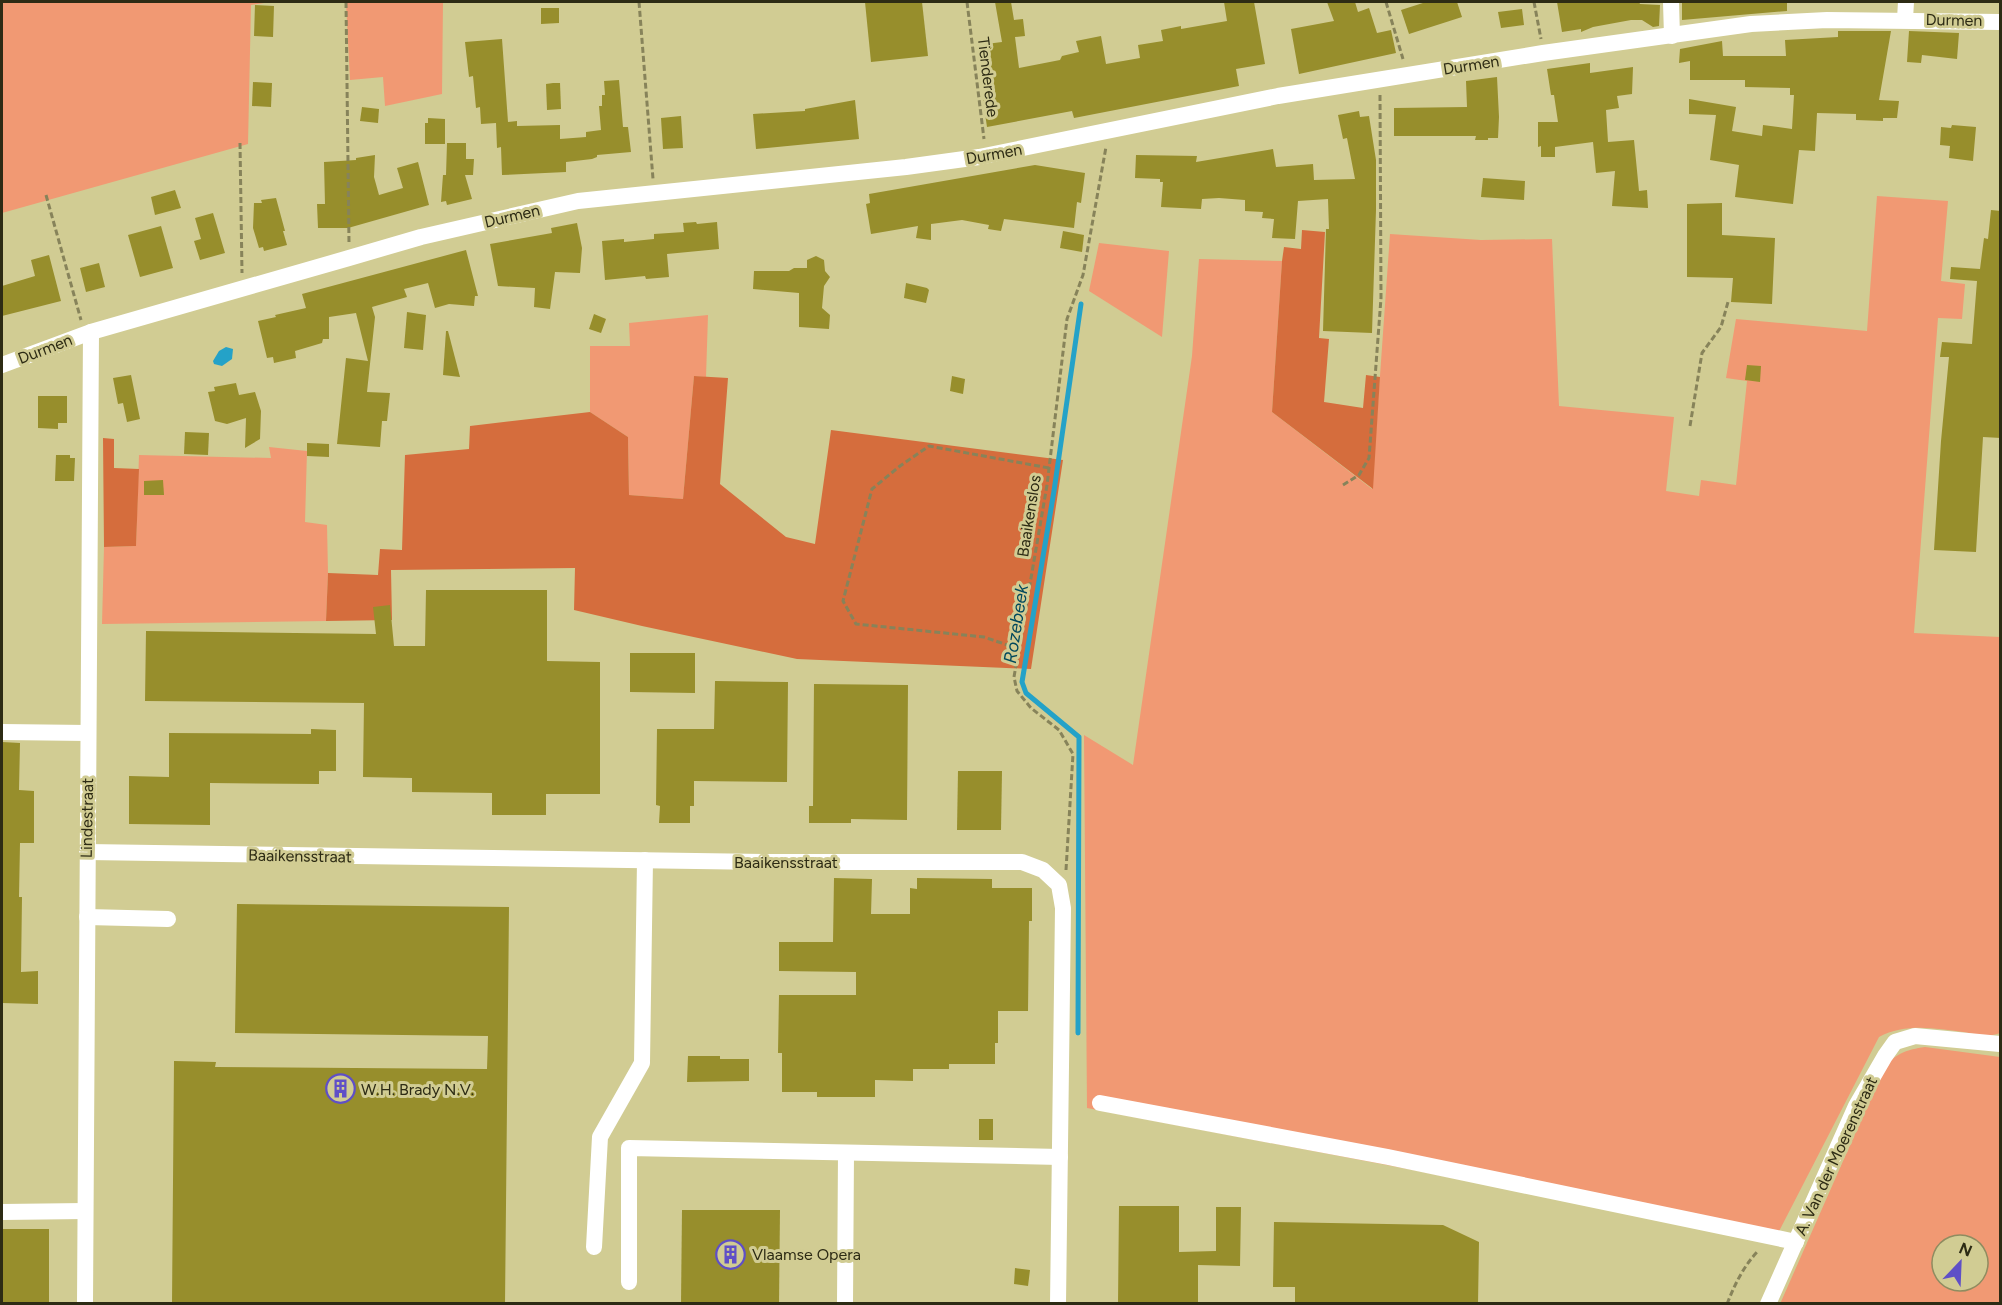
<svg xmlns="http://www.w3.org/2000/svg" width="2002" height="1305" font-family="Figtree,sans-serif">
	<rect width="100%" height="100%" fill="#d1cc93"/>
	<!-- green -->
	<g fill="#f19973" fill-rule="evenodd">
		<polygon points="2,2 271,2 251,5 248,144 2,213"/>
		<polygon points="346,2 443,2 442,94 385,106 383,77 350,80"/>
		<path d="M1877,196l71,5 -7,80 24,3 -3,35 -24,-1 -24,315 86,4v396c-11,5 -25,1 -37,-1 -28,-4 -58,-9 -84,5l-106,206 -365,-74 -321,-61 -3,-373 49,30 59,-409 7,-97 83,2 -10,151 100,77 18,-255 91,6 71,-1 7,167 115,11 -8,74 33,5 2,-16 35,5 11,-104 -21,-3 10,-59 131,12z"/>
		<polygon points="1099,243 1169,251 1162,337 1089,291"/>
		<polygon points="708,315 706,377 694,376 683,499 629,495 628,437 590,412 590,346 630,346 629,323"/>
		<polygon points="269,447 307,451 305,522 327,525 328,573 326,621 102,624 104,547 136,546 139,455 271,458"/>
		<path d="M1925,1047l75,10v246l-220,1 105,-238c14,-14 21,-16 40,-19zM1942,1245h36v36h-36z"/>
	</g>
	<!-- forest -->
	<g fill="#d56d3d">
		<polygon points="1302,230 1325,232 1319,338 1329,339 1324,402 1363,408 1366,375 1380,377 1373,489 1272,412 1282,261 1284,247 1301,249"/>
		<polygon points="694,376 728,378 720,484 786,537 815,544 831,430 1063,460 1031,669 797,659 642,626 574,610 575,568 391,570 392,620 326,621 328,573 378,575 380,549 402,550 405,455 469,449 470,426 590,412 628,437 629,495 683,499"/>
		<polygon points="103,438 114,439 114,468 139,469 136,546 104,547"/>
	</g>
	<!-- water -->
	<polygon fill="#24a2c8" points="226,347 233,349 232,359 222,366 214,364 213,361 219,351"/>
	<g fill="none" stroke-linecap="round" stroke-linejoin="round">
		<!-- stream -->
		<polyline stroke="#24a2c8" stroke-width="5" points="1078,1033 1079,737 1026,693 1022,682 1054,491 1081,304"/>
	</g>
	<!-- building -->
	<g fill="#978e2c">
		<polygon points="865,2 922,2 928,56 871,62"/>
		<polygon points="995,2 1011,2 1014,20 1023,19 1025,36 1015,37 1019,68 1060,60 1062,56 1079,52 1076,41 1101,36 1106,64 1140,58 1138,45 1163,41 1161,30 1181,26 1181,29 1227,21 1224,2 1254,2 1265,64 1236,69 1239,86 1074,118 1072,111 987,127 983,100 989,99 986,73 981,74 978,45 1002,42"/>
		<polygon points="1327,2 1355,2 1358,12 1369,8 1377,33 1391,30 1396,53 1299,74 1291,29 1334,21"/>
		<polygon points="1426,2 1457,2 1462,17 1409,34 1401,10"/>
		<polygon points="1557,2 1639,2 1640,4 1660,5 1659,26 1653,27 1642,20 1631,20 1593,27 1581,32 1581,29 1562,32"/>
		<polygon points="1682,2 1787,2 1787,11 1682,20"/>
		<polygon points="255,5 274,6 273,37 254,36"/>
		<polygon points="541,8 559,8 559,23 541,24"/>
		<polygon points="1522,9 1524,25 1501,28 1498,12"/>
		<polygon points="1838,31 1891,31 1879,100 1899,101 1897,118 1883,118 1883,121 1856,120 1856,114 1817,113 1815,151 1799,150 1793,204 1735,197 1739,165 1710,160 1716,115 1689,114 1689,99 1736,107 1732,131 1762,136 1763,125 1792,129 1794,95 1790,95 1790,88 1745,87 1745,80 1690,80 1690,61 1679,63 1680,49 1722,41 1723,56 1786,56 1785,40 1838,37"/>
		<polygon points="1909,31 1959,33 1957,59 1922,55 1921,63 1907,62"/>
		<polygon points="502,39 508,122 517,121 517,126 560,125 560,139 586,137 586,132 601,130 599,106 602,106 602,95 605,95 604,81 619,80 623,127 628,127 631,152 597,155 597,157 592,159 566,162 566,172 502,175 501,147 497,148 496,123 481,124 480,107 476,108 473,76 469,77 465,42"/>
		<polygon points="1590,63 1590,73 1633,67 1632,94 1617,96 1619,108 1606,110 1608,142 1634,140 1639,191 1647,190 1648,208 1612,206 1615,171 1596,173 1593,142 1555,147 1555,157 1541,157 1541,146 1538,147 1538,122 1558,122 1554,95 1551,95 1547,69"/>
		<polygon points="1497,77 1499,117 1498,138 1488,138 1488,140 1475,140 1476,136 1394,136 1394,108 1467,107 1466,81"/>
		<polygon points="253,82 272,83 271,107 252,106"/>
		<polygon points="553,83 560,83 561,109 547,110 546,84"/>
		<polygon points="855,100 859,139 756,149 753,114 805,111 805,109"/>
		<polygon points="362,107 379,109 378,123 360,121"/>
		<polygon points="1359,111 1360,117 1369,116 1376,160 1376,210 1372,333 1323,331 1326,229 1329,229 1328,199 1298,201 1295,239 1272,238 1274,219 1262,218 1263,212 1245,211 1245,200 1219,198 1202,199 1201,209 1161,207 1163,182 1160,182 1160,179 1135,178 1136,155 1197,156 1196,162 1273,149 1276,167 1313,164 1314,180 1355,179 1347,138 1343,139 1338,115"/>
		<polygon points="681,116 683,148 663,149 661,118"/>
		<polygon points="428,118 445,119 445,144 425,144 425,123 428,123"/>
		<polygon points="1952,125 1976,127 1973,161 1949,158 1950,146 1940,145 1941,127 1951,128"/>
		<polygon points="447,143 466,143 466,159 474,159 473,175 465,175 472,199 447,205 446,201 441,202 443,175 446,175"/>
		<polygon points="375,155 374,177 379,195 403,188 397,168 418,162 429,205 348,228 318,228 317,204 325,204 324,162 356,160 356,158"/>
		<polygon points="1035,165 1085,173 1081,203 1077,202 1074,228 1004,219 1001,231 988,229 989,225 962,220 931,224 931,240 916,238 918,226 871,234 866,204 870,203 869,194"/>
		<polygon points="1483,178 1525,181 1524,200 1481,197"/>
		<polygon points="175,190 181,208 155,215 151,197"/>
		<polygon points="276,198 285,231 283,231 287,245 264,251 263,247 259,248 253,228 254,203 262,203 261,200"/>
		<polygon points="1722,203 1722,235 1775,238 1772,304 1731,302 1733,278 1687,277 1687,204"/>
		<polygon points="1991,210 2001,211 2001,438 1983,437 1976,552 1934,550 1941,441 1949,357 1940,357 1942,342 1972,344 1977,281 1950,279 1951,267 1980,269 1984,238 1988,239"/>
		<polygon points="213,213 225,253 200,260 194,241 201,239 195,218"/>
		<polygon points="696,222 697,224 717,222 719,249 667,254 669,277 646,279 645,276 605,280 602,241 624,239 624,242 654,239 654,234 684,232 683,223"/>
		<polygon points="577,223 582,248 580,273 555,272 550,309 534,307 535,288 498,286 490,244 552,233 551,228"/>
		<polygon points="161,226 173,268 140,277 128,235"/>
		<polygon points="1063,231 1084,235 1082,252 1060,248"/>
		<polygon points="466,250 478,296 475,296 474,306 449,304 435,308 428,283 404,289 407,297 372,307 375,317 367,392 390,393 387,421 382,421 380,447 337,444 346,358 368,361 356,313 329,317 329,339 323,339 322,343 295,351 296,358 274,363 273,357 267,358 258,321 276,317 275,315 306,308 302,294"/>
		<polygon points="49,255 61,301 2,316 2,286 35,276 31,260"/>
		<polygon points="816,256 824,260 825,271 830,277 824,286 822,308 830,315 829,329 799,327 799,293 753,289 754,271 789,271 794,268 807,268 807,260"/>
		<polygon points="99,263 105,287 86,292 80,268"/>
		<polygon points="906,283 927,288 929,290 926,303 904,298"/>
		<polygon points="407,312 426,315 423,350 404,348"/>
		<polygon points="594,314 606,319 601,333 589,329"/>
		<polygon points="446,331 448,331 460,377 443,375"/>
		<polygon points="1747,365 1761,366 1760,382 1745,380"/>
		<polygon points="131,375 140,419 127,422 123,403 118,404 113,378"/>
		<polygon points="952,376 965,379 963,394 950,391"/>
		<polygon points="236,383 239,395 255,392 261,411 260,439 245,448 246,418 227,424 215,421 208,392 215,391 214,387"/>
		<polygon points="38,396 67,396 67,423 58,423 58,429 38,428"/>
		<polygon points="185,432 209,433 208,455 184,454"/>
		<polygon points="307,443 329,444 329,457 307,456"/>
		<polygon points="56,455 70,455 70,458 75,458 74,481 55,481"/>
		<polygon points="163,480 164,495 144,495 144,481"/>
		<polygon points="426,590 547,590 547,661 600,662 600,794 546,794 546,815 492,815 492,793 412,792 412,778 363,777 364,703 145,701 146,631 376,634 373,607 390,605 394,646 425,646"/>
		<polygon points="630,653 695,653 695,693 630,692"/>
		<polygon points="715,681 788,682 787,782 694,781 694,806 690,806 690,823 659,823 660,806 656,805 657,729 714,729"/>
		<polygon points="814,684 908,685 907,820 851,819 851,823 809,823 809,806 813,806"/>
		<polygon points="311,729 336,730 336,771 319,771 319,784 210,783 210,825 129,824 129,776 169,777 169,733 311,734"/>
		<polygon points="2,742 20,743 19,790 34,791 34,843 20,843 19,897 22,897 21,972 38,971 38,1004 2,1003"/>
		<polygon points="958,771 1002,771 1001,830 957,830"/>
		<polygon points="834,878 872,879 871,914 910,914 910,888 917,889 917,878 992,879 992,888 1032,888 1032,921 1029,921 1028,1011 998,1011 998,1043 995,1043 995,1064 949,1064 949,1069 913,1069 913,1081 875,1080 875,1097 817,1097 817,1092 782,1092 782,1053 778,1053 779,995 856,995 856,972 779,971 779,942 833,942"/>
		<polygon points="237,904 509,907 505,1304 172,1304 174,1061 216,1062 215,1067 487,1069 488,1036 235,1033"/>
		<polygon points="688,1056 720,1056 720,1059 749,1059 749,1081 687,1082"/>
		<rect x="979" y="1119" width="14" height="21"/>
		<polygon points="1119,1206 1179,1206 1179,1252 1216,1251 1216,1207 1241,1207 1240,1266 1198,1265 1198,1304 1118,1304"/>
		<polygon points="682,1210 780,1210 779,1304 681,1304"/>
		<polygon points="1274,1222 1443,1225 1479,1242 1478,1304 1295,1304 1295,1287 1273,1287"/>
		<rect x="2" y="1229" width="47" height="75"/>
		<polygon points="1015,1268 1030,1270 1028,1286 1014,1284"/>
	</g>
	<g fill="none" stroke-linecap="round" stroke-linejoin="round">
		<!-- path -->
		<g stroke="#87835a" stroke-width="3" stroke-dasharray="6 3" stroke-linecap="butt">
			<polyline points="346,2 349,243"/>
			<polyline points="639,2 653,179"/>
			<polyline points="967,2 984,139"/>
			<polyline points="1386,2 1403,59"/>
			<polyline points="1534,2 1541,39"/>
			<polyline points="240,143 242,273"/>
			<polyline points="46,195 81,320"/>
			<polyline points="1690,426 1702,353 1721,327 1728,302"/>
			<polyline points="1343,485 1359,475 1369,458 1381,298 1380,94"/>
			<polyline points="1019,649 984,637 856,624 843,601 872,489 900,466 929,446 1049,468"/>
			<polyline points="1066,870 1073,754 1059,730 1031,708 1017,691 1014,677 1047,485 1067,319 1083,275 1106,147"/>
			<path d="M1727,1304c8,-20 16,-37 31,-53"/>
		</g>
		<!-- minor -->
		<g stroke="#fff" stroke-width="16">
			<polyline points="1671,2 1672,36"/>
			<polyline points="1905,19 1906,2"/>
			<polyline points="2,365 91,332 349,258 421,237 578,201 906,167 979,157 1278,96 1543,53 1751,24 1827,20 2000,22"/>
			<polyline points="2,732 88,733"/>
			<polyline points="87,852 770,862 1022,862 1043,870 1059,885 1063,908 1058,1304"/>
			<polyline points="87,917 168,919"/>
			<polyline points="1100,1103 1388,1157 1796,1242"/>
			<polyline points="2,1212 85,1211"/>
			<polyline points="594,1247 600,1137 642,1063 645,860"/>
			<polyline points="629,1282 629,1148 1060,1157"/>
			<polyline points="85,1304 91,332"/>
			<polyline points="845,1304 846,1153"/>
			<polyline points="1768,1304 1856,1106 1885,1056 1895,1042 1915,1036 2000,1044"/>
		</g>
	</g>
	<!-- icons -->
	<defs>
		<symbol id="building-ring" viewBox="-11 -11 22 22"><circle r="9.5" fill="#d1cc93" stroke="#5f4fc7" stroke-width="1.5"/><path d="M-4-6H4V6H1V3H-1V6H-4ZM-2.5-4.3h1.7v1.8h-1.7ZM.8-4.3h1.7v1.8H.8ZM-2.5-1h1.7V.8h-1.7ZM.8-1h1.7V.8H.8Z" fill="#5f4fc7"/></symbol>
	</defs>
	<g fill-rule="evenodd">
		<use href="#building-ring" x="324" y="1072" width="33" height="33"/>
		<use href="#building-ring" x="714" y="1238" width="33" height="33"/>
	</g>
	<g text-anchor="middle" dominant-baseline="central" stroke-width="6" stroke-linejoin="round" paint-order="stroke">
		<!-- street labels -->
		<g font-size="16" fill="#2d2b14" stroke="#d1cc93">
			<text transform="translate(1954 20) rotate(1)">Durmen</text>
			<text transform="translate(1471 65) rotate(-9)">Durmen</text>
			<text transform="translate(988 77) rotate(83)">Tienderede</text>
			<text transform="translate(994 154) rotate(-10)">Durmen</text>
			<text transform="translate(512 216) rotate(-13)">Durmen</text>
			<text transform="translate(45 349) rotate(-21)">Durmen</text>
			<text transform="translate(1029 516) rotate(-81)">Baaikenslos</text>
			<text transform="translate(87 818) rotate(-89)">Lindestraat</text>
			<text transform="translate(300 856) rotate(1)">Baaikensstraat</text>
			<text x="786" y="862">Baaikensstraat</text>
			<text transform="translate(1836 1156) rotate(-65)">A. Van der Moerenstraat</text>
		</g>
		<!-- poi labels -->
		<g font-size="16" fill="#2d2b14" stroke="#d1cc93" text-anchor="start">
			<text x="361" y="1089">W.H. Brady N.V.</text>
			<text x="752" y="1254">Vlaamse Opera</text>
		</g>
		<!-- water labels -->
		<g font-size="18" font-style="italic" fill="#00485c" stroke="#d1cc93">
			<text transform="translate(1016 624) rotate(-81)">Rozebeek</text>
		</g>
	</g>
	<!-- border -->
	<rect width="2002" height="1305" fill="none" stroke="#2d2b14" stroke-width="6"/>
	<!-- north arrow -->
	<g transform="translate(1960 1263) rotate(23)"><circle r="28" fill="#d1cc93" stroke="#8f8c60" stroke-width="1.5"/>
	<path d="M0-4.5L10 22L0 15L-10 22Z" fill="#5f4fc7"/>
	<text y="-9" font-size="16" font-weight="bold" text-anchor="middle" fill="#2d2b14">N</text>
	</g>
</svg>
